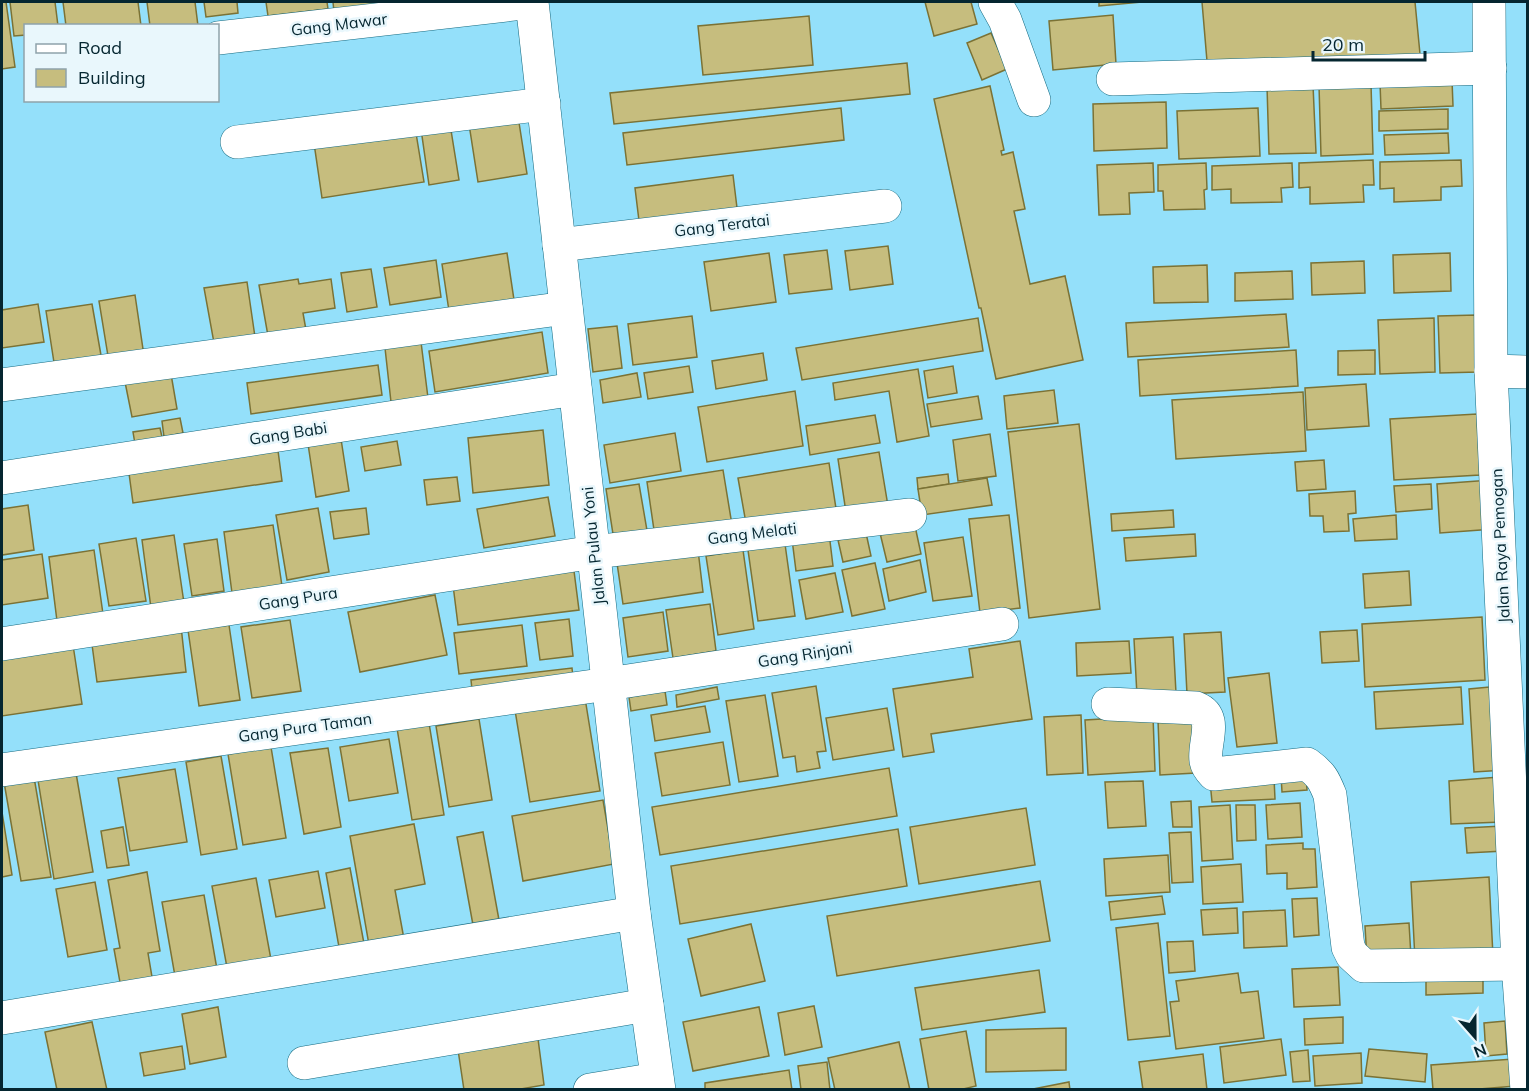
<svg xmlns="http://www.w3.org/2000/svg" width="1529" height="1091" font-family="Mulish,sans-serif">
	<rect width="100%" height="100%" fill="#94e0fa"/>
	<!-- building -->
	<g fill="#c6bd7e" stroke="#7b7235" stroke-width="1.5">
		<polygon points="2,2 6,2 15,67 2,69"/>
		<polygon points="10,2 55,2 58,26 26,26 26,35 14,36"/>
		<polygon points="63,2 138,2 141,26 66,26"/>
		<polygon points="147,2 195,2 198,26 150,26"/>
		<polygon points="204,2 237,2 238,13 206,17"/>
		<polygon points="266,2 327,2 328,9 268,16"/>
		<polygon points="333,2 413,2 334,12"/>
		<polygon points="925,2 971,2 977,24 934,36"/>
		<polygon points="1099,2 1142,2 1099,6"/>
		<polygon points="1202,2 1415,2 1420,54 1208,73"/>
		<polygon points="1113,15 1116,64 1053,70 1049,21"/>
		<polygon points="809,16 813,65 703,75 698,26"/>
		<polygon points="991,33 1007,69 982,80 967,43"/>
		<polygon points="907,63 910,94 614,124 610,93"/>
		<polygon points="1452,80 1453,106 1381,109 1380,83"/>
		<polygon points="1371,84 1373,154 1321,156 1319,85"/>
		<polygon points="1313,85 1316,153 1269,154 1267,86"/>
		<polygon points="990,86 1004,150 1001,151 1002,155 1013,152 1025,209 1014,211 1030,284 1065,276 1083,360 996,379 981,308 979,308 934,99"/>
		<polygon points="1166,102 1167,148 1094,151 1093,104"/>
		<polygon points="841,108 844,140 627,165 623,133"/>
		<polygon points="1258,108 1260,156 1179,159 1177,111"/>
		<polygon points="1448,109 1448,129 1379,131 1379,111"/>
		<polygon points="518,116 527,174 478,182 469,124"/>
		<polygon points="450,124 459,180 429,185 421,129"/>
		<polygon points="415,127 424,182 322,198 314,143"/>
		<polygon points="1448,133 1449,153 1385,155 1384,135"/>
		<polygon points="1373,160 1374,185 1363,185 1364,202 1310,204 1310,187 1299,188 1299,163"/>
		<polygon points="1461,160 1462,186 1441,187 1441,200 1394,202 1394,188 1380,189 1380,162"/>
		<polygon points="1153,163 1154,192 1129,193 1130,214 1099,215 1097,165"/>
		<polygon points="1206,163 1207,189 1204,190 1205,209 1164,210 1163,191 1158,191 1158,165"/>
		<polygon points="1292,163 1293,187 1281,188 1282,202 1231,203 1231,189 1212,190 1212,166"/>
		<polygon points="733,175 738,216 640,229 635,188"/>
		<polygon points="888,246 893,284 850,290 845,251"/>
		<polygon points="827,250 832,289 789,294 784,255"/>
		<polygon points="507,253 514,300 449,311 442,264"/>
		<polygon points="769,253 776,302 711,311 704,262"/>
		<polygon points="1450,253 1451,291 1394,293 1393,255"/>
		<polygon points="436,260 441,297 390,305 384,268"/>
		<polygon points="1364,261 1365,293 1312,295 1311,263"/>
		<polygon points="1207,265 1208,302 1154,303 1153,267"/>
		<polygon points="371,269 377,307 347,312 341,273"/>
		<polygon points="1292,271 1293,299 1235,301 1235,273"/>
		<polygon points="298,279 299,284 331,279 335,308 303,313 306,330 268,336 259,285"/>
		<polygon points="247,282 255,337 214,343 204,288"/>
		<polygon points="135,295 144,356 109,362 99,301"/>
		<polygon points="38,304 44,342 2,348 2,310"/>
		<polygon points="92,304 102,361 55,369 46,311"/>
		<polygon points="1286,314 1289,347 1128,357 1126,323"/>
		<polygon points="1477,315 1478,372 1440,373 1438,316"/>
		<polygon points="692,316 697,357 633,365 628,324"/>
		<polygon points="978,318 983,351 802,380 796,348"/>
		<polygon points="1434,318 1435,372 1380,374 1378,320"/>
		<polygon points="617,326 622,368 593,372 588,329"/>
		<polygon points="542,332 548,373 435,392 429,351"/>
		<polygon points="420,334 428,398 391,402 384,339"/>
		<polygon points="1296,350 1298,386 1140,396 1138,360"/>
		<polygon points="1375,350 1375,374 1338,375 1338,351"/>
		<polygon points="763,353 767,380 716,389 712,361"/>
		<polygon points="378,365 382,395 251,414 247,383"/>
		<polygon points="689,366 693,392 648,399 644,373"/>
		<polygon points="953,366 957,393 928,398 924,371"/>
		<polygon points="918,369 929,436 897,442 889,391 835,400 833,383"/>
		<polygon points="637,373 641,397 603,403 600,380"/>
		<polygon points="171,374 177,409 132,417 125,382"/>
		<polygon points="1366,384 1369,426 1307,430 1305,388"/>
		<polygon points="1054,390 1058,423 1007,429 1004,396"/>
		<polygon points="795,391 803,446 707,462 698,407"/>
		<polygon points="1303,392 1306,451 1176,459 1172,400"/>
		<polygon points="978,396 982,419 931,427 927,404"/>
		<polygon points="1477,414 1480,475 1394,480 1390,419"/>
		<polygon points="875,415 880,443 810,455 806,426"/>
		<polygon points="180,418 183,433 164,437 162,421"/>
		<polygon points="1079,424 1100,609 1029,618 1008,432"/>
		<polygon points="160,428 165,451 137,456 133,432"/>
		<polygon points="543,430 549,485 473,493 468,438"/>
		<polygon points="675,433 681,471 610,483 604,445"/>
		<polygon points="990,434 996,476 958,481 953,440"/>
		<polygon points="341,439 349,491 316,497 308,444"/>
		<polygon points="397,441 401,465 365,471 361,447"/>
		<polygon points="277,443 282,481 133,503 128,466"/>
		<polygon points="879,452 889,512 847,519 838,459"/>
		<polygon points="1324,460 1326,489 1297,491 1295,462"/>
		<polygon points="829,463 837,515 747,529 738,478"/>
		<polygon points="723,470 732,525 655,537 647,482"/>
		<polygon points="948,474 949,484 918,489 917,478"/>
		<polygon points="457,477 460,501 427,505 424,480"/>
		<polygon points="987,478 992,505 922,515 918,489"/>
		<polygon points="1491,480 1494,529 1440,533 1437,484"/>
		<polygon points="639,484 649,542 615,547 606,489"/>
		<polygon points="1431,484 1432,509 1396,512 1394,486"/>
		<polygon points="1355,491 1356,513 1348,514 1349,531 1324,532 1323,516 1310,516 1309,494"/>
		<polygon points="548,497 555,536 484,548 477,509"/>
		<polygon points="28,505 34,550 2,555 2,509"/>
		<polygon points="318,508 329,572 287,580 276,515"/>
		<polygon points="366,508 369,534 334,539 330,512"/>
		<polygon points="1173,510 1174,527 1112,531 1111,514"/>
		<polygon points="1009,515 1020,608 980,613 969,519"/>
		<polygon points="1396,515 1397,539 1355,541 1353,519"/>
		<polygon points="273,525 282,586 232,593 224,532"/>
		<polygon points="915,526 921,554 887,562 880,533"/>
		<polygon points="829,533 833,566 796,571 792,539"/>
		<polygon points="866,533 871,556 843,562 838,540"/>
		<polygon points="1195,534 1196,556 1126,561 1124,538"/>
		<polygon points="174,535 184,603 151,608 142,540"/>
		<polygon points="963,537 972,596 933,601 924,543"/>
		<polygon points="136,538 146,601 109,606 99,544"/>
		<polygon points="217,539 224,591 192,596 184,544"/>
		<polygon points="785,544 795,616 758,621 748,550"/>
		<polygon points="94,550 103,614 57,621 49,557"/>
		<polygon points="698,550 703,592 623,604 617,563"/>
		<polygon points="743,550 754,629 718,635 706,556"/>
		<polygon points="42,554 48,598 2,605 2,560"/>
		<polygon points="920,560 926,592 889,601 883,569"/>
		<polygon points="875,563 885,609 852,616 842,570"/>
		<polygon points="574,571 579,610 458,625 453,585"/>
		<polygon points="1409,571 1411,605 1365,608 1363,574"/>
		<polygon points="835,573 843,612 806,619 799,580"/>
		<polygon points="435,595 447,655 360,672 348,612"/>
		<polygon points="710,604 716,651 673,658 666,610"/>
		<polygon points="663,612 668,651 628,657 623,618"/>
		<polygon points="1482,617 1485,680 1365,687 1362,624"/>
		<polygon points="569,619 573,656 540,660 535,623"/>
		<polygon points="290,620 301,691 252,698 241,627"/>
		<polygon points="229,625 240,700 199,706 188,630"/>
		<polygon points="522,625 527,666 459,674 454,633"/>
		<polygon points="181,626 186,672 97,682 91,637"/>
		<polygon points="1357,630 1359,661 1322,663 1320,632"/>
		<polygon points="1221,632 1225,692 1187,694 1184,634"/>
		<polygon points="1173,637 1176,693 1137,696 1134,639"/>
		<polygon points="1020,641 1032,719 931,734 934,752 903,757 893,689 973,677 969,649"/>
		<polygon points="1129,641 1131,673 1077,676 1076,643"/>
		<polygon points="73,645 82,704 2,716 2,656"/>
		<polygon points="572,668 574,686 473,699 471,680"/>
		<polygon points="1269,673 1277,743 1237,747 1228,678"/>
		<polygon points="816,686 826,751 817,752 820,768 797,772 795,756 783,758 772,693"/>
		<polygon points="1500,686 1505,770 1474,772 1469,689"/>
		<polygon points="717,687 719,699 677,707 676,695"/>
		<polygon points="1461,687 1463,724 1376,729 1374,692"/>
		<polygon points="665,691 667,705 631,711 629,697"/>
		<polygon points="765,695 778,776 739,782 726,701"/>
		<polygon points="585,698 600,791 530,802 515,710"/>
		<polygon points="705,706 710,732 655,741 651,715"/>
		<polygon points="887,708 894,750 833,760 826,718"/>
		<polygon points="1081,715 1083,773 1047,775 1044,717"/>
		<polygon points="1153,716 1155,771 1088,775 1085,720"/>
		<polygon points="479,719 492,800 449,807 436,726"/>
		<polygon points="1193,719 1196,773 1160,775 1158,720"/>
		<polygon points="429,723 444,815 412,820 397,728"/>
		<polygon points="389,739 398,793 349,801 340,747"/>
		<polygon points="723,742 730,785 662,796 655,753"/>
		<polygon points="271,747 286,838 243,845 228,754"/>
		<polygon points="328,748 341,827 304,834 290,753"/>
		<polygon points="221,756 237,849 201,855 186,762"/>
		<polygon points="889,768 897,816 660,855 652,807"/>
		<polygon points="175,769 187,842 130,851 118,778"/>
		<polygon points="76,773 93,872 54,879 38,780"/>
		<polygon points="1306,774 1307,790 1282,792 1281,775"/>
		<polygon points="34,777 51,877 21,881 4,782"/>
		<polygon points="1499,777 1502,822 1451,824 1449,781"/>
		<polygon points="1274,778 1275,799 1212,802 1210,781"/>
		<polygon points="1143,781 1146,826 1108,828 1105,782"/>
		<polygon points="603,800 614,864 523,881 512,816"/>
		<polygon points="1191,801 1192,827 1173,827 1171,802"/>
		<polygon points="1300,803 1302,837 1268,839 1266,805"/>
		<polygon points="1230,805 1233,859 1202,861 1199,807"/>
		<polygon points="1236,805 1255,805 1256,840 1237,841"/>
		<polygon points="1026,808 1035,865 919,884 910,827"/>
		<polygon points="2,812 12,875 2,877"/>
		<polygon points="414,824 425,884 395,890 404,939 369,945 350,836"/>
		<polygon points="1502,826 1504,851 1467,853 1465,828"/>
		<polygon points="123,827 129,865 107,868 101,831"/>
		<polygon points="898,829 907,886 680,924 671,866"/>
		<polygon points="483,832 501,931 475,936 457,837"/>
		<polygon points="1191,832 1193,882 1172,883 1169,833"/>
		<polygon points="1303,843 1303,849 1315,849 1317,887 1287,889 1287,873 1267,874 1266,845"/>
		<polygon points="1168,855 1170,892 1106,896 1104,859"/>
		<polygon points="1241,864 1243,902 1203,904 1201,867"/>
		<polygon points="350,868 365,949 340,953 326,873"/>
		<polygon points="318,871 325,908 276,917 269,880"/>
		<polygon points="147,872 160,951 148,953 153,983 121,988 114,949 120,948 108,880"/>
		<polygon points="1489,877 1493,956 1415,960 1411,882"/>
		<polygon points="256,878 272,965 228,973 212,886"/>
		<polygon points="1040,881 1050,941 837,976 827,916"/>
		<polygon points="95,882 107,950 68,957 56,889"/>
		<polygon points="204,895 218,975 176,982 162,902"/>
		<polygon points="1162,896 1165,914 1111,920 1109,902"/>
		<polygon points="1317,898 1319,935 1294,937 1292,899"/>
		<polygon points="1237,908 1238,933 1203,935 1201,910"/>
		<polygon points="1285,910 1287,946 1244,948 1243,912"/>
		<polygon points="1158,923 1170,1036 1128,1040 1116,928"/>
		<polygon points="1409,923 1411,957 1367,960 1365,926"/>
		<polygon points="751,924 765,981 701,996 688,939"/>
		<polygon points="1193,941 1195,971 1169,973 1167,942"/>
		<polygon points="1338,967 1340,1005 1294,1007 1292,969"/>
		<polygon points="1039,970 1045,1012 922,1030 915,988"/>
		<polygon points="1238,973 1241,993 1258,991 1264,1038 1176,1049 1170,1002 1179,1001 1176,981"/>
		<polygon points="1483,974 1483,993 1426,995 1426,976"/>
		<polygon points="814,1006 822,1047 785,1055 778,1013"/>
		<polygon points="218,1007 226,1057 190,1064 182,1014"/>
		<polygon points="759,1007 769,1056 693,1071 683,1022"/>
		<polygon points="1343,1017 1343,1043 1305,1045 1304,1019"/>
		<polygon points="1505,1021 1507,1054 1486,1056 1484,1023"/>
		<polygon points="92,1022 107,1090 57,1090 45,1032"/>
		<polygon points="1066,1028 1066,1070 986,1072 986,1030"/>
		<polygon points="537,1031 544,1085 515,1090 464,1090 457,1043"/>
		<polygon points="966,1031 976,1086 959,1090 929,1090 920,1039"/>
		<polygon points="1281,1039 1286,1075 1224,1083 1220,1047"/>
		<polygon points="899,1042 910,1090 835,1090 828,1058"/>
		<polygon points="182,1046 185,1069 144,1076 140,1053"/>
		<polygon points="1369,1049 1427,1054 1425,1082 1365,1076"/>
		<polygon points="1308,1050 1310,1081 1293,1082 1290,1052"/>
		<polygon points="1361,1053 1362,1083 1315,1086 1313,1056"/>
		<polygon points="1203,1054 1207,1090 1143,1090 1139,1062"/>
		<polygon points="1513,1059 1516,1086 1467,1090 1433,1090 1431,1065"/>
		<polygon points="827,1062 830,1090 801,1090 798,1066"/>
		<polygon points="789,1070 792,1090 705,1090 705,1083"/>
		<polygon points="1069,1082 1070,1090 1028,1090"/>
	</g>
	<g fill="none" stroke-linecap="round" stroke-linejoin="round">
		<defs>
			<g id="minor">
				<polyline points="995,2 1005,20 1034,100"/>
				<polyline points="1489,2 1491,371 1518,964 1527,1090"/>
				<polyline points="218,38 532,2 634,913 659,1090"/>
				<polyline points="1113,79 1490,68"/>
				<polyline points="237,142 544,104"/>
				<polyline points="559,245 885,206"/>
				<polyline points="1491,371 1528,372"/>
				<polyline points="2,385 566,308"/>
				<polyline points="2,478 575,389"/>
				<polyline points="2,644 594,552 910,515"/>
				<path d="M1108,704l88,4c23,9 7,35 10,53 1,5 5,10 8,13l93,-10c14,10 17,16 23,31l18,152 4,8 12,11 154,-2"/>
				<polyline points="2,770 608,684 1002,624"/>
				<polyline points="2,1018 634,913"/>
				<polyline points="304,1063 647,1005"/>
				<polyline points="590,1090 657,1079"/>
			</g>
		</defs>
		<!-- minor casing -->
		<use href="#minor" stroke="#156a81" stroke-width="34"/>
		<!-- minor -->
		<use href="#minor" stroke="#fff" stroke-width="33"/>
	</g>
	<g text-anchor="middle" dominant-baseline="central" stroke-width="5" stroke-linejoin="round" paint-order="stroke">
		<!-- street labels -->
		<g font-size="16" fill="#052630" stroke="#e9f7fc">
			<text transform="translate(339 24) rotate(-7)">Gang Mawar</text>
			<text transform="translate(722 225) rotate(-7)">Gang Teratai</text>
			<text transform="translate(288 433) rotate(-9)">Gang Babi</text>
			<text transform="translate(752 533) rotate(-7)">Gang Melati</text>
			<text transform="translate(593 546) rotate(-96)">Jalan Pulau Yoni</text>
			<text transform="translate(1500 546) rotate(-93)">Jalan Raya Pemogan</text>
			<text transform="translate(298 598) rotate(-9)">Gang Pura</text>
			<text transform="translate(805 654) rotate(-9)">Gang Rinjani</text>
			<text transform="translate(305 727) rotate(-8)">Gang Pura Taman</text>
		</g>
	</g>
	<!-- border -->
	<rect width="1529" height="1091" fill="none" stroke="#052630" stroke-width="6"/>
	<!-- legend -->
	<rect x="24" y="24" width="195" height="78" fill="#e9f7fc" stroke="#8ea3aa" stroke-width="1.5"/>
	<rect x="36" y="44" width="30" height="9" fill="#ffffff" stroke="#8ea3aa" stroke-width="1.5"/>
	<text x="78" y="54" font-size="18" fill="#052630">Road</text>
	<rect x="36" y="69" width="30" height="18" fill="#c6bd7e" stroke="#8ea3aa" stroke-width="1.5"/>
	<text x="78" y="84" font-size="18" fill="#052630">Building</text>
	<!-- north arrow -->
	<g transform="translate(1475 1037) rotate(159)" stroke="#e9f7fc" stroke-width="4.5" paint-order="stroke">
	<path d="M0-4.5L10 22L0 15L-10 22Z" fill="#052630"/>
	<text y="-9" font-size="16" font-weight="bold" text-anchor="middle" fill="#052630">N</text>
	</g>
	<!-- scale -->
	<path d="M1313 51v9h112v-9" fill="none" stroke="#052630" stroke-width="3"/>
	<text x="1322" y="51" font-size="18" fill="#052630" stroke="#e9f7fc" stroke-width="4.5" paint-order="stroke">20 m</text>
</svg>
